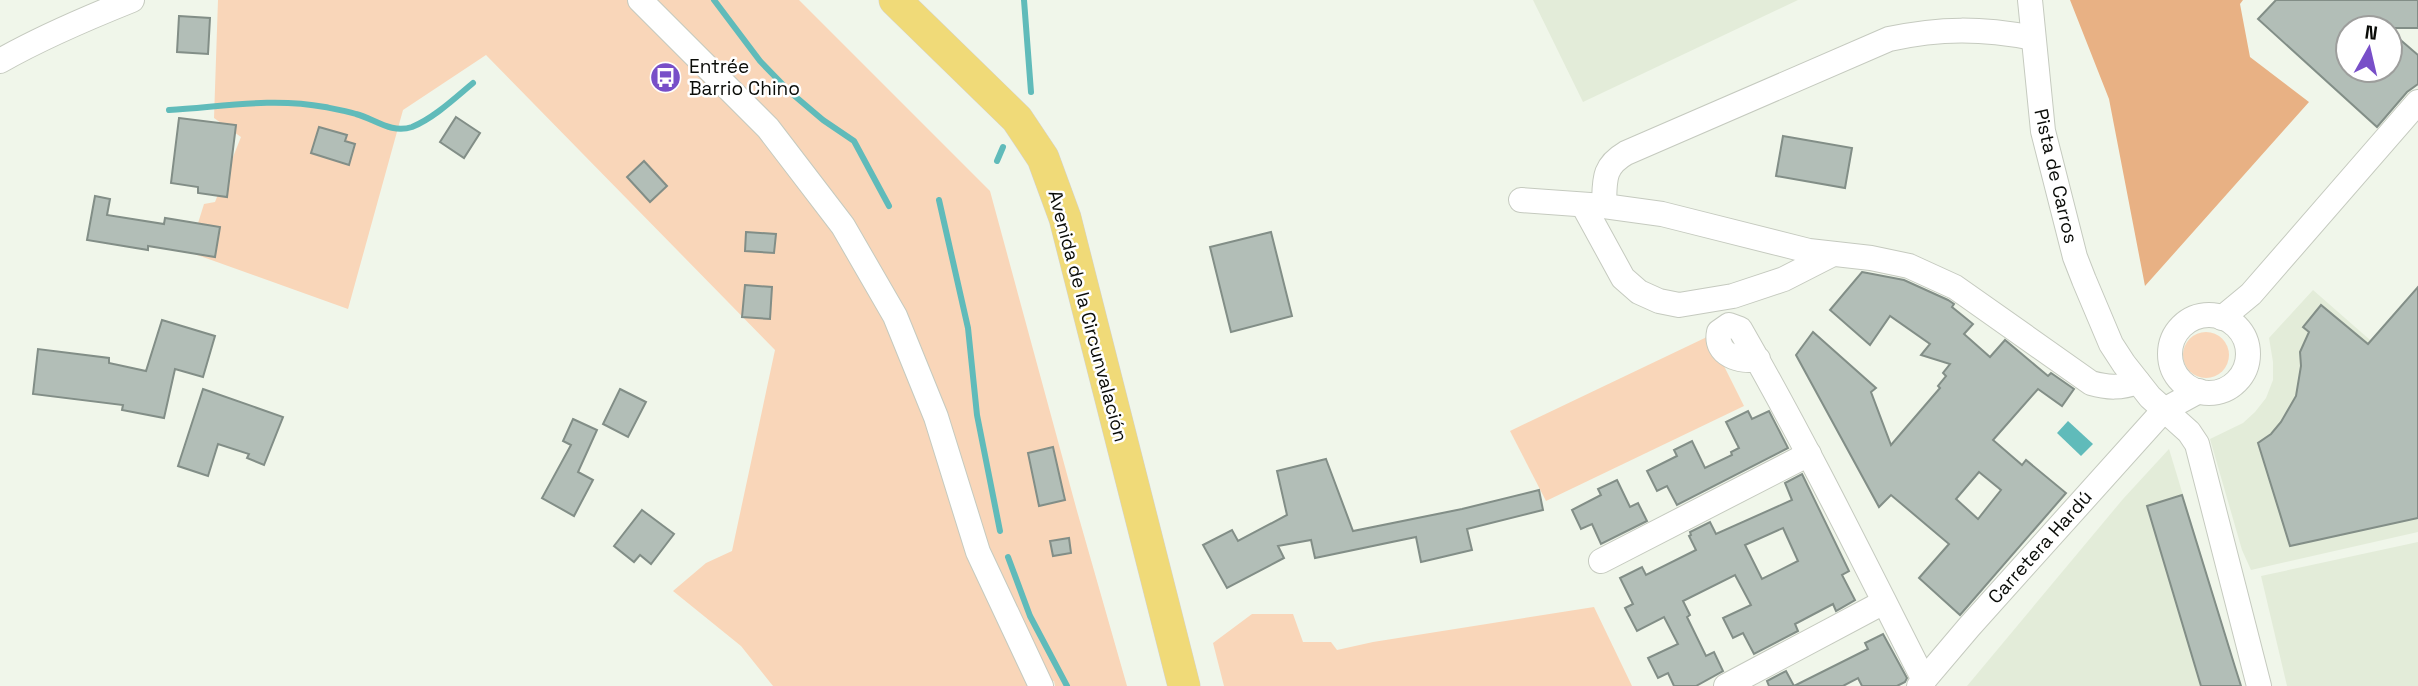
<svg xmlns="http://www.w3.org/2000/svg" width="2418" height="686" font-family="'Space Grotesk',sans-serif">
	<rect width="100%" height="100%" fill="#f0f6ea"/>
	<!-- built -->
	<g fill="#e3ecd9">
		<polygon points="1533,0 1798,0 1583,102"/>
		<polygon points="2313,290 2418,382 2418,532 2251,570 2242,550 2210,439 2243,423 2255,412 2266,398 2273,380 2273,362 2269,338"/>
		<polygon points="2169,449 2241,686 1967,686 2123,499"/>
		<polygon points="2418,542 2418,686 2287,686 2261,576"/>
	</g>
	<!-- green -->
	<g fill="#f9d6b9">
		<polygon points="218,0 799,0 990,191 1077,511 1127,686 1055,686 1054,681 1036,686 773,686 741,646 673,591 706,563 732,551 775,350 486,55 403,110 348,309 189,252 204,204 215,202 241,137 214,118"/>
		<circle cx="2206" cy="355" r="23"/>
		<polygon points="1709,336 1744,406 1546,501 1510,431"/>
		<polygon points="1594,607 1632,686 1224,686 1213,643 1252,614 1293,614 1303,642 1331,642 1337,650 1373,642"/>
	</g>
	<!-- forest -->
	<polygon fill="#e8b184" points="2070,0 2243,0 2240,4 2250,57 2309,102 2145,286 2109,99"/>
	<!-- water -->
	<polygon fill="#60bbba" points="2068,421 2093,444 2081,456 2057,433"/>
	<g fill="none" stroke-linecap="round" stroke-linejoin="round">
		<!-- stream -->
		<g stroke="#60bbba" stroke-width="6">
			<polyline points="714,0 760,61 790,92 823,120 854,141 889,206"/>
			<polyline points="1024,0 1031,92"/>
			<path d="M169,110c52,-3 103,-13 156,-3 10,2 21,4 31,7 19,5 35,20 56,13 22,-9 43,-29 61,-44"/>
			<polyline points="997,161 1003,147"/>
			<polyline points="939,200 968,328 977,415 1000,531"/>
			<polyline points="1008,557 1030,616 1067,686"/>
		</g>
	</g>
	<!-- building -->
	<g fill="#b2beb7" stroke="#828e87" stroke-width="2" fill-rule="evenodd">
		<polygon points="2276,0 2418,0 2418,28 2348,28 2348,70 2390,70 2390,31 2418,55 2418,84 2407,92 2377,127 2258,19"/>
		<polygon points="179,16 210,18 208,54 177,52"/>
		<polygon points="456,117 480,133 464,158 440,142"/>
		<polygon points="179,118 236,125 227,197 198,193 198,187 171,183"/>
		<polygon points="319,127 347,135 345,141 355,144 349,165 311,153"/>
		<polygon points="1783,136 1852,148 1845,188 1776,176"/>
		<polygon points="644,161 667,186 650,202 627,177"/>
		<polygon points="95,196 110,199 107,215 164,224 165,218 220,227 215,257 148,246 148,250 87,240"/>
		<polygon points="746,232 776,234 774,253 745,251"/>
		<polygon points="1271,232 1292,316 1231,332 1210,247"/>
		<path d="M1862,272l42,8 44,20 6,4 -2,3 21,17 -9,10 26,23 15,-17 43,36 3,-3 23,16 -12,17 -24,-17 -45,51 29,25 4,-5 40,33 -106,122 -41,-37 30,-34 -58,-49 -12,12 -83,-152 17,-23 63,56 -5,4 20,53 49,-57 -2,-2 8,-10 -3,-3 7,-9 -29,-9 9,-11 -40,-28 -20,29 -40,-35zM1979,472l22,18 -23,29 -22,-20z"/>
		<polygon points="745,285 772,287 770,319 742,317"/>
		<polygon points="2418,287 2418,518 2290,546 2258,443 2271,434 2281,422 2296,396 2301,366 2300,352 2309,332 2303,327 2321,305 2368,344"/>
		<polygon points="162,320 215,336 203,377 175,369 164,418 122,410 123,405 33,394 38,349 109,358 109,363 146,371"/>
		<polygon points="203,389 283,417 264,465 247,458 249,454 218,444 208,476 178,466"/>
		<polygon points="620,389 646,402 628,437 603,424"/>
		<polygon points="1748,411 1752,419 1769,411 1788,448 1677,505 1667,486 1657,491 1647,471 1677,456 1674,450 1692,441 1705,468 1732,455 1731,452 1739,448 1726,422"/>
		<polygon points="573,419 597,430 578,472 593,480 574,516 542,498 571,445 563,441"/>
		<polygon points="1053,447 1065,500 1039,506 1028,453"/>
		<polygon points="1326,459 1353,531 1462,509 1539,490 1543,510 1467,529 1472,550 1421,562 1416,537 1315,558 1311,540 1278,546 1284,558 1227,588 1203,545 1232,530 1238,541 1287,515 1277,471"/>
		<path d="M1802,474l47,97 -7,4 13,25 -19,11 -3,-7 -38,20 3,7 -44,23 -11,-21 -10,5 -10,-20 28,-13 -16,-30 -52,26 7,14 -3,2 19,39 8,-4 9,19 -27,15h-22l-6,-13 -10,5 -10,-20 30,-14 -14,-27 -27,14 -12,-23 8,-4 -13,-26 22,-11 4,8 50,-25 -7,-14 2,-1 -1,-3 20,-10 6,12 76,-34 -7,-17zM1783,528l15,33 -36,18 -17,-34z"/>
		<polygon points="1617,480 1630,507 1638,503 1647,521 1601,544 1592,524 1581,529 1572,510 1601,495 1598,489"/>
		<polygon points="2182,495 2235,667 2241,686 2201,686 2147,506"/>
		<polygon points="642,510 674,534 651,564 640,555 634,562 614,546"/>
		<polygon points="1069,538 1071,553 1053,556 1050,541"/>
		<polygon points="1883,634 1907,678 1905,682 1897,686 1862,686 1858,678 1843,686 1769,686 1767,681 1786,671 1794,686 1868,649 1865,643"/>
	</g>
	<g fill="none" stroke-linecap="round" stroke-linejoin="round">
		<defs>
			<g id="minor">
				<polyline points="640,0 768,128 843,226 895,316 936,417 978,552 1041,686"/>
				<polyline points="2030,0 2043,131 2075,257 2084,280 2111,344 2124,364 2150,397 2189,432 2197,444 2259,686"/>
				<path d="M0,61c42,-24 87,-43 132,-61"/>
				<path d="M1521,200l83,6 58,8 147,37 62,7 38,8 46,21 136,96c17,5 30,5 47,-1"/>
				<polyline points="1583,205 1623,278 1639,292 1659,301 1679,305 1733,296 1784,279 1833,254"/>
				<path d="M1604,206c1,-25 -2,-39 22,-53l263,-114c52,-11 92,-11 144,-1"/>
				<circle cx="2209" cy="354" r="39"/>
				<polyline points="2222,318 2251,294 2418,102"/>
				<path d="M1758,359c-17,4 -44,-4 -39,-27l10,-7 11,4c66,115 124,233 184,351"/>
				<polyline points="1601,561 1809,454"/>
				<polyline points="1726,686 1884,602"/>
				<polyline points="1919,686 1969,627 2164,410 2199,391"/>
			</g>
			<polyline id="major" points="895,0 1017,119 1043,158 1065,218 1184,686"/>
		</defs>
		<!-- minor casing -->
		<use href="#minor" stroke="#c5cabf" stroke-width="26"/>
		<!-- major casing -->
		<use href="#major" stroke="#d3d3d3" stroke-width="33"/>
		<!-- minor -->
		<use href="#minor" stroke="#fff" stroke-width="24"/>
		<!-- major -->
		<use href="#major" stroke="#f0da78" stroke-width="32"/>
	</g>
	<!-- icons -->
	<defs>
		<symbol id="bus-disc" viewBox="-11 -11 22 22"><circle r="9.5" fill="#784fc8" stroke="#fff"/><path d="M-5-6H5V4H4V6H2V4H-2V6H-4V4H-5ZM-3.5-4V0h7V-4ZM-3.5 1.2v1.5H-2V1.2ZM2 1.2v1.5H3.5V1.2Z" fill="#fff"/></symbol>
	</defs>
	<g fill-rule="evenodd">
		<use href="#bus-disc" x="648" y="60" width="35" height="35"/>
	</g>
	<g text-anchor="middle" dominant-baseline="central" stroke-width="5" stroke-linejoin="round" paint-order="stroke">
		<!-- poi labels -->
		<g font-size="19" fill="#0a0c08" stroke="#fff" text-anchor="start">
			<text x="689" y="66">Entrée<tspan x="689" dy="22">Barrio Chino</tspan></text>
		</g>
		<!-- street labels -->
		<g font-size="19" fill="#0a0c08" stroke="#fff">
			<text transform="translate(2056 176) rotate(77)">Pista de Carros</text>
			<text transform="translate(1088 316) rotate(75)">Avenida de la Circunvalación</text>
			<text transform="translate(2040 547) rotate(-48)">Carretera Hardú</text>
		</g>
	</g>
	<!-- north arrow -->
	<g transform="translate(2369 49) rotate(8)"><circle r="33" fill="#ffffff" stroke="#9d9e9c" stroke-width="2"/>
	<path d="M0-5L12 26L0 18L-12 26Z" fill="#784fc8"/>
	<text y="-10" font-size="19" font-weight="bold" text-anchor="middle" fill="#0a0c08">N</text>
	</g>
</svg>
